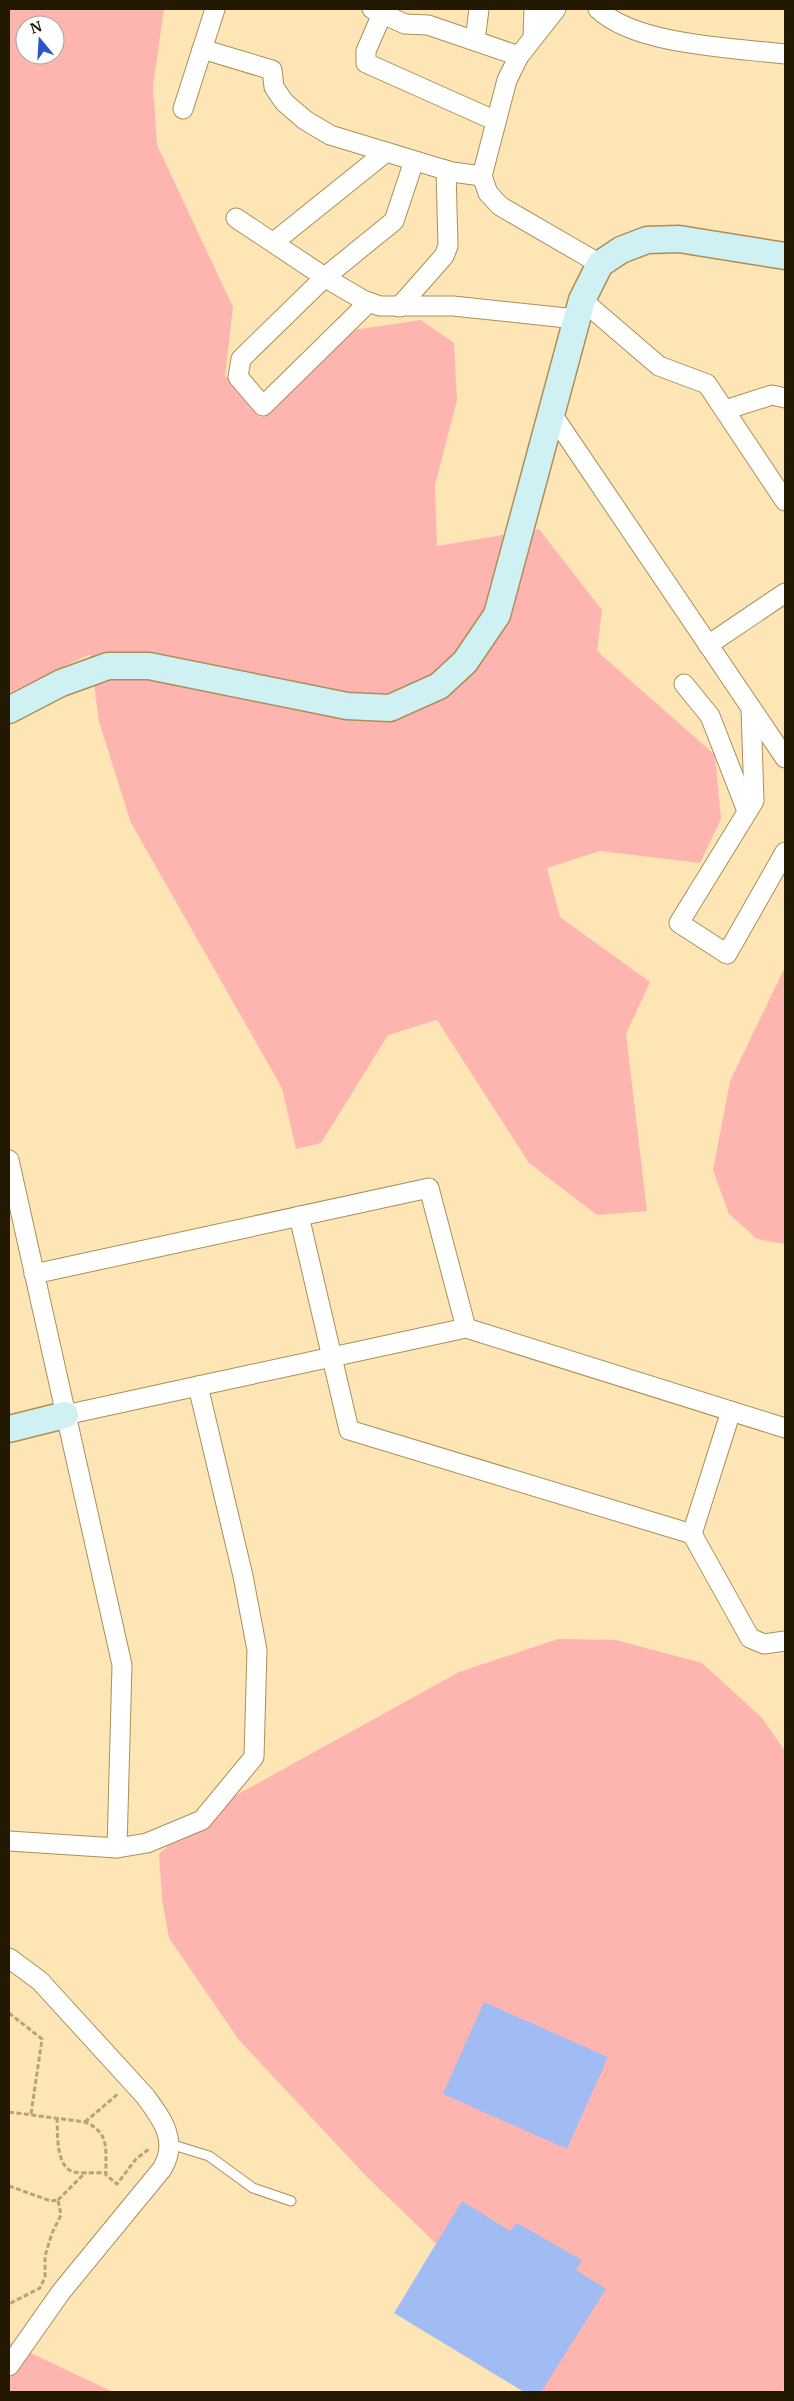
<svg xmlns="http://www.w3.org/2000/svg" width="794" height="2401" font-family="Merriweather,serif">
	<rect width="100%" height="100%" fill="#fde5b6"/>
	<!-- green -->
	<g fill="#feb5af" fill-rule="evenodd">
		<path d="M9,9h155l-11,77 4,59 76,162 -8,68 36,43 92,-88 68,-10 33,23 3,57 -22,85 2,61 102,-17 63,81 -5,41 118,104 6,64 -21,44 -100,-12 -53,17 13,49 90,65 -24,52 21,177 -50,4 -68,-52 -92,-143 -49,15 -67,108 -25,6 -14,-61 -151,-265 -32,-101 -9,-68 -81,39zM25,25h30v30h-30z"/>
		<polygon points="785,967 785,1244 757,1239 729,1214 713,1170 730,1081"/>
		<polygon points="558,1639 616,1640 702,1663 762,1718 785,1751 785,2389 778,2392 522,2392 520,2352 475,2281 366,2176 239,2040 169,1938 162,1899 159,1854 204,1813 459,1672"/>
		<polygon points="9,2342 16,2346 113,2392 9,2392"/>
	</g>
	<!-- building -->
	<g fill="#a1bcf2">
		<polygon points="484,2002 608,2057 567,2149 443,2094"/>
		<polygon points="462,2201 510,2231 517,2223 582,2260 576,2270 606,2289 541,2392 524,2392 394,2313"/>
	</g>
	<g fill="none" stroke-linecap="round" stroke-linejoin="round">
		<defs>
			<polyline id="lane" points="170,2144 209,2156 253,2188 291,2201"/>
			<g id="street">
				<polyline points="372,9 405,24 428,25 519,56"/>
				<polyline points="556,9 519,56 507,80 482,176 488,193 500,206 600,264"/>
				<path d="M598,9c37,36 136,39 187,45"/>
				<polyline points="382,14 366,51 366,63 496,121"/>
				<polyline points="533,38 534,9"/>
				<polyline points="475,41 479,9"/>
				<polyline points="202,49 272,70 274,87 284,102 305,120 330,135 452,172 482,176"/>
				<polyline points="183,109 215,9"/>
				<polyline points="236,218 329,280 365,301 380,306 453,306 576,319"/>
				<polyline points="274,242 386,152"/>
				<polyline points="582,300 659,366 707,384 785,501"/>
				<polyline points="369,302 263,406 238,377 241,359 325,277 394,221 414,161"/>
				<polyline points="399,307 444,256 448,246 446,170"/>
				<polyline points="725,410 772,395 785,398"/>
				<polyline points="550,411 785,758"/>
				<polyline points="708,645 785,593"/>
				<polyline points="684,684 710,716 747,811"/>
				<polyline points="751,708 754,801 679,923 727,954 785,852"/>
				<polyline points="9,1160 122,1665 117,1848 9,1841"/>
				<polyline points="299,1216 349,1430 692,1534 750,1638 764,1644 785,1641"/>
				<polyline points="34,1274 429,1188 466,1328 198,1386"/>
				<polyline points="466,1328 785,1428"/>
				<polyline points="65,1415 198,1386 243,1576 257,1650 254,1757 202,1820 147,1843 117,1848"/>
				<polyline points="692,1534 731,1411"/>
				<path d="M9,1958l31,23 105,115c17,23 34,45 17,73l-101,123 -52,74"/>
			</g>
			<g id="secondary">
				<polyline points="9,710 61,683 108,666 149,666 347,706 390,708 439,686 465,662 497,615 582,300 600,264 621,250 647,240 679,239 785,256"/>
				<polyline points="9,1429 65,1415"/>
			</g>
		</defs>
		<!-- lane casing -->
		<use href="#lane" stroke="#ab8f56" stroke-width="11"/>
		<!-- street casing -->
		<use href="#street" stroke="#ab8f56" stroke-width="21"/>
		<!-- secondary casing -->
		<use href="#secondary" stroke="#ab8f56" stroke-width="29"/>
		<!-- path -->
		<g stroke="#b6a27b" stroke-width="3" stroke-dasharray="5 2.5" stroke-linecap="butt">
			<polyline points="9,2013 42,2039 31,2114"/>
			<path d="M9,2112l76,10c26,11 20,29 21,53l11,9 19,-25 13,-10"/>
			<path d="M57,2118c1,15 -2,49 17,54 9,2 22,0 32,1"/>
			<polyline points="85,2122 119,2093"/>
			<polyline points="9,2186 51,2201 58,2200 61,2215 52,2233 45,2256 45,2277 40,2288 9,2304"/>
			<polyline points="58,2200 86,2172"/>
		</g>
		<!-- lane -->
		<use href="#lane" stroke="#fff" stroke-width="9"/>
		<!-- street -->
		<use href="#street" stroke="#fff" stroke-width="19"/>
		<!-- secondary -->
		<use href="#secondary" stroke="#d0f1f4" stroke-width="26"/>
	</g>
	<!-- border -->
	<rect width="794" height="2401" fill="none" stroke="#231802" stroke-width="20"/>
	<!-- north arrow -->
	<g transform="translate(40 40) rotate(342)"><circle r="24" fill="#ffffff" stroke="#a7a39a"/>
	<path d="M0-4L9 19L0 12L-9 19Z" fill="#2a57c5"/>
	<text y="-8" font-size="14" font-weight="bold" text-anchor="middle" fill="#231802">N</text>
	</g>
</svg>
